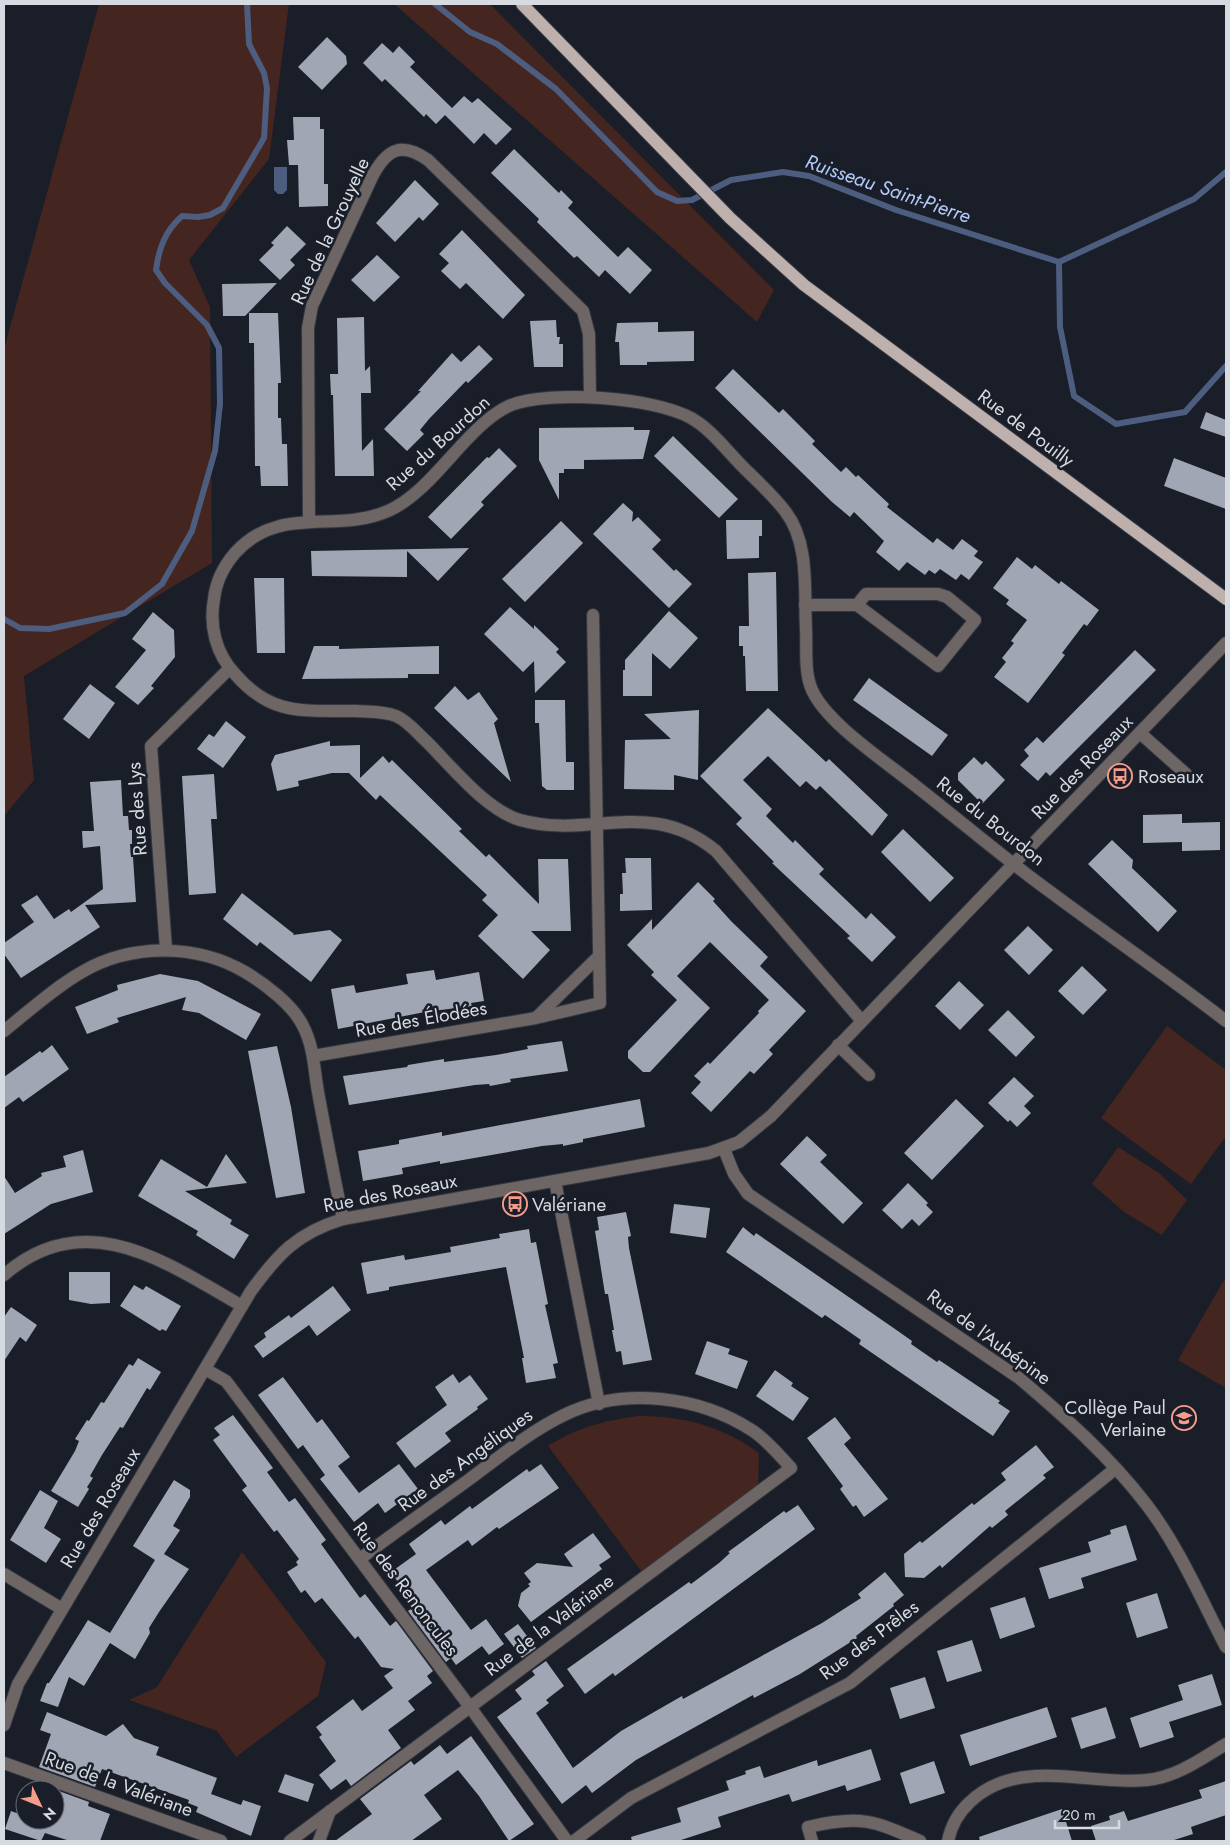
<svg xmlns="http://www.w3.org/2000/svg" width="1230" height="1845" font-family="Jost,sans-serif">
	<rect width="100%" height="100%" fill="#1a1e28"/>
	<!-- green -->
	<g fill="#45251f">
		<polygon points="99,4 289,4 269,159 189,260 210,307 212,563 24,676 34,780 4,816 4,349"/>
		<polygon points="394,4 490,4 774,290 757,322"/>
		<polygon points="1167,1026 1226,1070 1226,1136 1191,1184 1101,1118"/>
		<polygon points="1118,1147 1159,1173 1187,1200 1162,1235 1124,1212 1092,1184"/>
		<polygon points="1224,1280 1226,1281 1226,1388 1178,1360"/>
		<path d="M638,1416c45,0 84,10 121,37l-1,33 -116,86 -94,-126c30,-19 55,-25 90,-30z"/>
		<polygon points="242,1552 326,1662 318,1696 236,1757 217,1731 129,1700 157,1687"/>
	</g>
	<!-- water -->
	<polygon fill="#4c5d7f" points="274,167 287,167 287,190 283,194 278,194 274,190"/>
	<g fill="none" stroke-linecap="round" stroke-linejoin="round">
		<!-- stream -->
		<g stroke="#4c5d7f" stroke-width="6">
			<polyline points="435,4 470,32 497,44 556,89 657,192 677,201 692,200 731,180 783,172 809,176 896,210 1059,262 1060,327 1074,396 1116,424 1185,412 1226,366"/>
			<polyline points="1059,262 1194,199 1226,172"/>
			<path d="M4,619l16,9 29,1 76,-16 37,-29 30,-53 23,-80 5,-47 -1,-56 -12,-23 -42,-42 -9,-13c3,-22 9,-39 26,-54l16,1 12,-2 13,-7 41,-70 3,-50 -3,-15 -15,-29 -2,-40"/>
		</g>
	</g>
	<!-- building -->
	<g fill="#a0a6b3">
		<polygon points="327,37 346,56 347,64 322,90 298,67"/>
		<polygon points="382,43 393,53 399,46 415,62 410,67 452,108 464,96 472,103 478,98 512,129 496,145 484,133 474,144 445,115 450,110 436,124 426,114 424,117 385,79 382,82 363,63"/>
		<polygon points="293,117 320,117 320,129 324,129 324,184 328,184 328,206 299,207 298,165 289,165 287,140 294,140"/>
		<polygon points="514,149 559,193 561,190 573,202 568,208 618,257 628,247 652,270 630,294 605,270 599,277 577,256 574,258 537,222 539,219 491,173"/>
		<polygon points="415,180 439,204 423,221 419,217 395,242 376,223"/>
		<polygon points="287,226 306,244 290,260 295,265 280,280 259,260 274,245 271,243"/>
		<polygon points="462,230 525,295 503,319 466,283 460,289 441,271 449,263 439,254"/>
		<polygon points="377,255 400,277 374,302 351,280"/>
		<polygon points="277,283 245,316 223,316 222,284"/>
		<polygon points="249,313 278,313 281,383 278,383 278,418 281,418 282,444 287,444 288,486 261,486 260,466 255,466 254,343 249,343"/>
		<polygon points="364,317 365,371 370,366 371,393 361,393 362,451 373,439 374,476 335,476 333,395 331,395 330,374 338,374 337,318"/>
		<polygon points="556,320 557,337 560,337 559,344 563,344 563,367 534,367 530,321"/>
		<polygon points="658,322 658,332 694,331 694,361 647,362 647,365 620,365 619,342 615,342 617,323"/>
		<polygon points="479,345 493,359 468,383 466,381 429,419 420,430 424,434 407,451 384,429 421,391 418,391 452,353 461,362"/>
		<polygon points="733,369 779,413 783,409 815,441 812,444 841,472 846,467 856,477 858,475 889,504 887,507 933,543 937,538 953,550 962,539 978,551 974,556 983,562 969,580 961,574 956,580 940,569 935,574 929,570 925,575 907,562 899,571 876,552 884,541 854,512 850,517 832,502 715,388"/>
		<polygon points="1206,412 1226,420 1226,437 1200,428"/>
		<polygon points="634,427 634,430 650,430 643,459 584,460 584,469 564,469 564,473 559,473 559,500 539,460 539,428"/>
		<polygon points="673,436 738,499 719,518 654,456"/>
		<polygon points="499,448 517,466 481,502 484,505 451,539 428,517 487,457 489,458"/>
		<polygon points="1174,458 1226,478 1226,509 1164,486"/>
		<polygon points="623,503 633,512 632,522 638,517 661,540 652,549 674,571 676,569 692,584 669,608 593,534"/>
		<polygon points="726,520 762,520 762,536 759,536 759,558 727,559"/>
		<polygon points="561,521 583,543 525,602 502,579"/>
		<polygon points="469,548 438,581 407,551 407,577 312,576 311,551"/>
		<polygon points="1017,557 1032,569 1035,565 1059,584 1061,581 1099,610 1087,626 1084,624 1062,653 1065,655 1028,703 994,677 1006,662 1002,658 1014,643 1011,641 1027,620 1006,604 1009,600 993,588"/>
		<polygon points="776,572 778,691 746,691 745,656 743,656 743,646 739,646 739,626 749,626 748,573"/>
		<polygon points="254,578 284,578 285,653 257,653"/>
		<polygon points="510,607 534,629 534,625 559,649 556,652 566,662 535,693 534,661 523,672 484,634"/>
		<polygon points="669,611 698,638 670,669 652,653 652,696 623,696 623,670 625,670 625,660"/>
		<polygon points="153,612 174,630 175,657 151,686 154,688 138,705 115,687 146,650 132,639"/>
		<polygon points="314,646 339,646 339,649 439,646 439,674 408,674 408,678 302,679"/>
		<polygon points="1135,650 1156,670 1050,776 1046,772 1038,781 1020,765 1029,756 1024,750 1037,737 1043,743"/>
		<polygon points="869,678 948,735 932,756 853,700"/>
		<polygon points="90,684 115,703 89,739 63,719"/>
		<polygon points="455,686 468,700 479,692 498,719 494,723 511,782 434,708"/>
		<polygon points="535,700 565,700 566,762 574,762 574,790 547,790 542,786 539,723 535,723"/>
		<polygon points="768,708 826,762 829,759 888,815 872,836 820,786 816,790 806,781 800,787 768,756 743,780 772,809 766,816 793,843 795,840 824,869 819,874 866,919 871,913 896,937 872,962 847,938 850,936 772,863 774,862 736,824 742,818 700,776"/>
		<polygon points="699,710 698,780 674,775 674,790 624,789 625,740 671,739 644,714"/>
		<polygon points="226,721 246,737 223,768 197,749 209,734 214,737"/>
		<polygon points="330,741 330,746 360,745 360,778 383,756 389,763 392,760 462,829 459,831 486,857 489,854 539,904 538,859 568,859 571,931 531,931 550,950 523,979 478,936 498,915 482,900 487,895 380,795 376,800 349,773 332,773 298,781 299,786 277,791 271,764 275,755"/>
		<polygon points="974,757 982,765 986,761 1005,780 982,804 958,780 958,773"/>
		<polygon points="214,774 217,819 211,819 216,893 189,895 182,776"/>
		<polygon points="121,780 123,816 128,816 129,830 132,830 132,844 130,844 131,857 133,857 136,902 85,905 100,927 21,978 4,954 4,943 34,922 21,905 37,895 54,919 69,909 71,912 103,889 100,846 83,848 82,831 94,831 90,782"/>
		<polygon points="1182,814 1182,823 1220,822 1220,850 1182,851 1182,842 1143,843 1143,815"/>
		<polygon points="903,829 954,878 930,902 881,852"/>
		<polygon points="1112,840 1133,860 1132,868 1177,911 1158,932 1088,864"/>
		<polygon points="625,858 651,858 652,910 620,911 620,894 623,894 622,873 626,873"/>
		<polygon points="698,882 715,899 713,901 731,921 768,957 760,966 806,1011 769,1050 773,1054 754,1074 750,1071 711,1112 691,1093 701,1082 694,1076 708,1062 710,1064 759,1013 758,1011 769,1000 710,942 677,976 710,1008 650,1072 643,1072 628,1058 628,1051 677,1000 651,975 654,972 627,945 652,919 652,930"/>
		<polygon points="242,893 294,934 293,935 330,930 342,940 311,982 260,942 257,946 223,919"/>
		<polygon points="1028,926 1053,950 1029,975 1004,950"/>
		<polygon points="1082,966 1107,990 1083,1015 1058,991"/>
		<polygon points="434,970 436,980 479,972 484,1001 471,1003 472,1006 425,1012 338,1029 331,989 354,985 356,993 408,984 406,974"/>
		<polygon points="160,974 198,981 261,1014 246,1040 199,1013 182,1010 186,997 117,1018 119,1022 87,1034 75,1007 118,990 117,985"/>
		<polygon points="959,981 984,1005 960,1030 935,1006"/>
		<polygon points="1008,1010 1035,1037 1016,1057 988,1030"/>
		<polygon points="562,1041 568,1071 510,1079 511,1082 490,1086 489,1084 475,1085 349,1105 343,1076 407,1067 408,1065 444,1059 444,1062 496,1055 528,1049 527,1046"/>
		<polygon points="52,1045 69,1069 23,1102 19,1097 4,1108 4,1077 40,1051 42,1053"/>
		<polygon points="277,1046 291,1107 305,1193 276,1198 248,1051"/>
		<polygon points="1014,1077 1034,1096 1024,1106 1031,1113 1017,1127 1010,1120 1008,1122 988,1103"/>
		<polygon points="640,1099 645,1127 583,1139 583,1142 563,1146 563,1144 542,1146 440,1164 440,1161 402,1168 403,1174 363,1181 358,1151 399,1144 399,1140 442,1132 442,1136"/>
		<polygon points="956,1099 984,1126 932,1180 904,1153"/>
		<polygon points="807,1136 827,1155 820,1162 863,1203 843,1224 780,1164"/>
		<polygon points="83,1150 93,1192 51,1204 4,1234 4,1176 15,1193 42,1176 41,1173 66,1167 63,1156"/>
		<polygon points="226,1154 247,1183 185,1191 232,1220 230,1224 249,1235 234,1259 196,1235 198,1231 138,1196 161,1159 207,1187"/>
		<polygon points="908,1183 928,1203 926,1205 933,1212 919,1226 912,1219 902,1229 882,1210"/>
		<polygon points="674,1204 710,1208 706,1238 670,1233"/>
		<polygon points="626,1212 631,1236 628,1237 629,1248 652,1360 623,1365 621,1351 616,1352 612,1330 614,1330 608,1294 605,1294 595,1231 599,1230 597,1217"/>
		<polygon points="743,1227 754,1236 756,1233 895,1329 912,1341 911,1344 937,1362 939,1360 1000,1401 998,1403 1010,1411 993,1436 859,1344 861,1340 825,1315 822,1318 726,1252"/>
		<polygon points="529,1229 531,1243 536,1242 548,1304 545,1305 558,1363 553,1364 556,1378 526,1383 522,1358 524,1358 506,1267 389,1287 389,1290 367,1294 361,1263 404,1255 405,1260 451,1252 450,1247 500,1238 499,1234"/>
		<polygon points="69,1272 110,1272 110,1303 91,1304 69,1300"/>
		<polygon points="134,1285 143,1290 146,1286 181,1306 166,1331 162,1329 160,1331 120,1306"/>
		<polygon points="333,1286 351,1310 317,1336 309,1325 263,1358 254,1346 266,1337 264,1333 289,1315 291,1318"/>
		<polygon points="11,1307 37,1325 26,1342 20,1337 4,1361 4,1317"/>
		<polygon points="707,1341 730,1349 728,1354 748,1361 737,1389 695,1374"/>
		<polygon points="138,1358 161,1372 150,1390 147,1388 123,1428 120,1427 102,1455 90,1476 93,1478 87,1487 89,1489 78,1507 51,1491 75,1451 79,1441 75,1439 87,1420 89,1421 101,1402 104,1403 129,1364 133,1366"/>
		<polygon points="775,1370 793,1383 791,1386 809,1398 793,1421 756,1396"/>
		<polygon points="453,1374 459,1383 470,1375 488,1399 477,1407 478,1409 445,1433 451,1441 415,1468 396,1443 447,1405 435,1387"/>
		<polygon points="283,1377 317,1423 322,1419 350,1457 338,1466 359,1493 399,1464 418,1489 385,1513 378,1503 354,1522 320,1479 325,1475 303,1445 298,1449 258,1395"/>
		<polygon points="233,1415 273,1468 267,1472 289,1502 295,1498 326,1540 321,1544 360,1598 365,1594 390,1626 396,1621 433,1671 427,1676 432,1683 408,1701 415,1710 388,1730 401,1748 351,1786 346,1779 331,1790 319,1775 336,1761 319,1737 322,1735 316,1727 353,1699 362,1711 393,1688 384,1676 394,1669 381,1667 358,1636 355,1639 322,1598 315,1603 305,1590 301,1593 287,1572 298,1565 296,1562 299,1559 277,1530 274,1532 242,1490 247,1486 213,1440 220,1435 214,1428"/>
		<polygon points="835,1417 851,1438 844,1444 888,1499 864,1517 856,1505 853,1507 840,1489 843,1486 807,1438"/>
		<polygon points="1036,1445 1054,1467 1043,1475 1046,1478 1005,1511 1008,1515 992,1528 990,1526 942,1568 940,1565 924,1578 905,1577 904,1554 920,1541 922,1543 972,1503 974,1505 1006,1480 1001,1473"/>
		<polygon points="541,1464 559,1488 499,1529 497,1527 472,1546 468,1540 426,1570 471,1630 486,1619 504,1644 489,1655 482,1646 456,1665 451,1658 446,1662 408,1611 415,1606 391,1572 416,1554 409,1544 441,1520 445,1525 470,1506 472,1509 527,1469 529,1472"/>
		<polygon points="174,1480 190,1490 190,1497 173,1526 180,1530 164,1554 189,1569 159,1612 149,1628 150,1633 135,1659 110,1643 84,1686 69,1677 58,1707 40,1701 47,1683 49,1683 88,1620 110,1633 155,1560 133,1546"/>
		<polygon points="40,1490 58,1501 44,1528 61,1539 46,1563 10,1540"/>
		<polygon points="798,1505 815,1529 615,1676 613,1673 585,1694 567,1669 689,1582 691,1584 719,1563 730,1553 728,1552 784,1511 786,1513"/>
		<polygon points="1126,1525 1137,1560 1081,1578 1084,1588 1049,1599 1039,1568 1091,1552 1088,1542 1111,1534 1110,1530"/>
		<polygon points="593,1533 611,1557 599,1565 602,1569 531,1622 518,1606 521,1593 530,1586 528,1584 531,1582 524,1573 537,1563 573,1567 564,1554"/>
		<polygon points="885,1572 904,1595 893,1604 894,1606 856,1636 857,1638 800,1674 754,1698 753,1695 668,1742 636,1760 592,1793 586,1785 562,1804 497,1717 522,1699 515,1690 535,1675 532,1671 546,1661 564,1686 546,1700 549,1703 536,1713 573,1768 621,1731 682,1696 683,1699 822,1623 861,1598 858,1594"/>
		<polygon points="1157,1593 1168,1628 1137,1638 1126,1603"/>
		<polygon points="1025,1597 1035,1627 1000,1639 990,1608"/>
		<polygon points="518,1624 536,1648 522,1658 504,1634"/>
		<polygon points="972,1640 982,1671 947,1682 937,1651"/>
		<polygon points="1212,1674 1222,1705 1169,1722 1174,1737 1140,1748 1130,1718 1183,1700 1178,1685"/>
		<polygon points="925,1677 935,1708 900,1719 890,1688"/>
		<polygon points="1047,1707 1057,1737 970,1766 960,1735"/>
		<polygon points="1106,1707 1116,1738 1081,1749 1071,1718"/>
		<polygon points="47,1712 106,1736 123,1724 134,1738 159,1747 156,1755 217,1778 211,1794 241,1805 243,1800 261,1806 251,1836 196,1812 198,1807 188,1803 189,1800 102,1769 95,1787 39,1767 51,1734 40,1730"/>
		<polygon points="471,1736 534,1824 509,1841 479,1796 458,1770 424,1795 442,1819 411,1841 335,1841 372,1814 360,1799 411,1761 414,1765 440,1745 447,1754"/>
		<polygon points="871,1749 881,1780 847,1791 845,1785 792,1802 789,1794 718,1817 721,1827 678,1841 632,1841 631,1837 681,1822 677,1808 729,1790 726,1781 746,1774 745,1771 760,1766 764,1778 817,1760 818,1766"/>
		<polygon points="934,1761 945,1793 910,1804 900,1773"/>
		<polygon points="285,1774 314,1784 308,1802 278,1792"/>
		<polygon points="1226,1781 1226,1815 1191,1827 1193,1834 1171,1841 1096,1841 1091,1826 1110,1820 1109,1816 1124,1811 1128,1821 1202,1798 1199,1790"/>
		<polygon points="34,1782 89,1802 88,1806 110,1814 100,1841 70,1841 45,1833 41,1841 5,1829 11,1811 22,1815 25,1807 25,1820 55,1820 55,1790 31,1790"/>
		<polygon points="1062,1809 1072,1841 980,1841 979,1837"/>
	</g>
	<g fill="none" stroke-linecap="round" stroke-linejoin="round">
		<defs>
			<g id="minor">
				<path d="M309,521l-1,-193 4,-22 61,-131c15,-27 29,-33 55,-15l155,151 6,23 1,63"/>
				<polyline points="805,605 857,605 938,666 975,620 947,597 938,594 866,594 857,605"/>
				<polyline points="1140,733 1186,774"/>
				<polyline points="166,949 151,746 229,669"/>
				<polyline points="537,1017 599,956"/>
				<path d="M861,1020l-145,-169c-67,-55 -125,-11 -196,-31 -34,-10 -68,-53 -93,-78 -10,-9 -19,-21 -31,-26 -13,-5 -27,-4 -40,-5 -52,-1 -84,6 -121,-37 -19,-20 -26,-48 -21,-75 2,-18 9,-32 21,-46 44,-49 100,-19 153,-42 37,-16 66,-63 97,-89 7,-6 17,-13 26,-17 40,-15 142,-8 180,13 20,11 36,33 52,49 14,14 30,28 42,44 25,32 19,80 21,119 1,19 -2,42 6,60 15,34 76,73 105,97 37,29 74,60 112,89 65,49 132,95 197,145"/>
				<path d="M4,1031c25,-20 50,-43 78,-59 50,-29 115,-28 163,0 20,12 48,33 58,54 11,21 11,44 15,66 8,43 16,85 25,127"/>
				<polyline points="838,1045 869,1075"/>
				<polyline points="313,1056 536,1018 600,1003 593,615"/>
				<path d="M724,1149l10,25 14,20 271,184c45,38 91,79 127,126 32,41 56,97 80,143"/>
				<polyline points="555,1181 599,1404"/>
				<path d="M4,1275c81,-71 163,-12 238,31"/>
				<polyline points="205,1369 226,1381 470,1707 567,1841"/>
				<polyline points="4,1574 62,1609"/>
				<path d="M4,1725l14,-41 233,-393c27,-37 46,-58 92,-72l366,-66 30,-11 32,-26 455,-473"/>
				<polyline points="4,1763 221,1841"/>
				<path d="M290,1841l501,-373c-12,-13 -23,-27 -38,-37 -53,-35 -130,-45 -189,-16 -35,17 -66,43 -97,66 -36,26 -72,51 -107,78"/>
				<polyline points="319,1841 330,1811"/>
				<polyline points="574,1841 631,1798 850,1683 1115,1469"/>
				<path d="M812,1841l-4,-14c51,-12 65,-7 112,14"/>
				<path d="M948,1841c3,-15 11,-29 22,-39 48,-46 119,-16 177,-22 30,-3 54,-21 79,-36"/>
			</g>
			<polyline id="major" points="522,4 730,218 804,285 1226,599"/>
		</defs>
		<!-- minor casing -->
		<use href="#minor" stroke="#343842" stroke-width="14"/>
		<!-- major casing -->
		<use href="#major" stroke="#343842" stroke-width="14"/>
		<!-- minor -->
		<use href="#minor" stroke="#6d6665" stroke-width="12"/>
		<!-- major -->
		<use href="#major" stroke="#beb0ad" stroke-width="12"/>
	</g>
	<!-- icons -->
	<defs>
		<symbol id="bus-ring" viewBox="-11 -11 22 22"><circle r="9.5" fill="#1a1e28" stroke="#f49d8c" stroke-width="1.5"/><path d="M-5-6H5V4H4V6H2V4H-2V6H-4V4H-5ZM-3.5-4V0h7V-4ZM-3.5 1.2v1.5H-2V1.2ZM2 1.2v1.5H3.5V1.2Z" fill="#f49d8c"/></symbol>
		<symbol id="school-ring" viewBox="-11 -11 22 22"><circle r="9.5" fill="#1a1e28" stroke="#f49d8c" stroke-width="1.5"/><path d="M0-5L7-2L0 1L-7-2ZM-4 1L0 2.5L4 1V4Q0 6-4 4Z" fill="#f49d8c"/></symbol>
	</defs>
	<g fill-rule="evenodd">
		<use href="#bus-ring" x="1106" y="762" width="28" height="28"/>
		<use href="#bus-ring" x="501" y="1190" width="28" height="28"/>
		<use href="#school-ring" x="1170" y="1404" width="28" height="28"/>
	</g>
	<g text-anchor="middle" dominant-baseline="central" stroke-width="5" stroke-linejoin="round" paint-order="stroke">
		<!-- street labels -->
		<g font-size="19" fill="#d6dae1" stroke="#1a1e28">
			<text transform="translate(330 231) rotate(-65)">Rue de la Grouyelle</text>
			<text transform="translate(1026 428) rotate(37)">Rue de Pouilly</text>
			<text transform="translate(438 443) rotate(-42)">Rue du Bourdon</text>
			<text transform="translate(1082 767) rotate(-46)">Rue des Roseaux</text>
			<text transform="translate(137 809) rotate(-94)">Rue des Lys</text>
			<text transform="translate(991 821) rotate(38)">Rue du Bourdon</text>
			<text transform="translate(421 1019) rotate(-10)">Rue des Élodées</text>
			<text transform="translate(390 1193) rotate(-11)">Rue des Roseaux</text>
			<text transform="translate(989 1337) rotate(36)">Rue de l'Aubépine</text>
			<text transform="translate(465 1460) rotate(-36)">Rue des Angéliques</text>
			<text transform="translate(100 1508) rotate(-59)">Rue des Roseaux</text>
			<text transform="translate(406 1589) rotate(53)">Rue des Renoncules</text>
			<text transform="translate(549 1625) rotate(-37)">Rue de la Valériane</text>
			<text transform="translate(869 1640) rotate(-37)">Rue des Prêles</text>
			<text transform="translate(119 1784) rotate(20)">Rue de la Valériane</text>
		</g>
		<!-- poi labels -->
		<g font-size="19" fill="#d6dae1" stroke="#1a1e28" text-anchor="start">
			<text x="1138" y="776">Roseaux</text>
			<text x="532" y="1204">Valériane</text>
			<text x="1166" y="1407" text-anchor="end">Collège Paul<tspan x="1166" dy="22">Verlaine</tspan></text>
		</g>
		<!-- water labels -->
		<g font-size="20" font-style="italic" fill="#b2c9f9" stroke="#1a1e28">
			<text transform="translate(888 189) rotate(19)">Ruisseau Saint-Pierre</text>
		</g>
	</g>
	<!-- border -->
	<rect width="1230" height="1845" fill="none" stroke="#d6dae1" stroke-width="10"/>
	<!-- north arrow -->
	<g transform="translate(40 1805) rotate(133)"><circle r="24" fill="#1a1e28" stroke="#656972"/>
	<path d="M0-4L9 19L0 12L-9 19Z" fill="#f49d8c"/>
	<text y="-8" font-size="14" font-weight="bold" text-anchor="middle" fill="#d6dae1">N</text>
	</g>
	<!-- scale -->
	<path d="M1055 1820v8h64v-8" fill="none" stroke="#d6dae1" stroke-width="2.5"/>
	<text x="1062" y="1820" font-size="15" fill="#d6dae1" stroke="#1a1e28" stroke-width="4" paint-order="stroke">20 m</text>
</svg>
